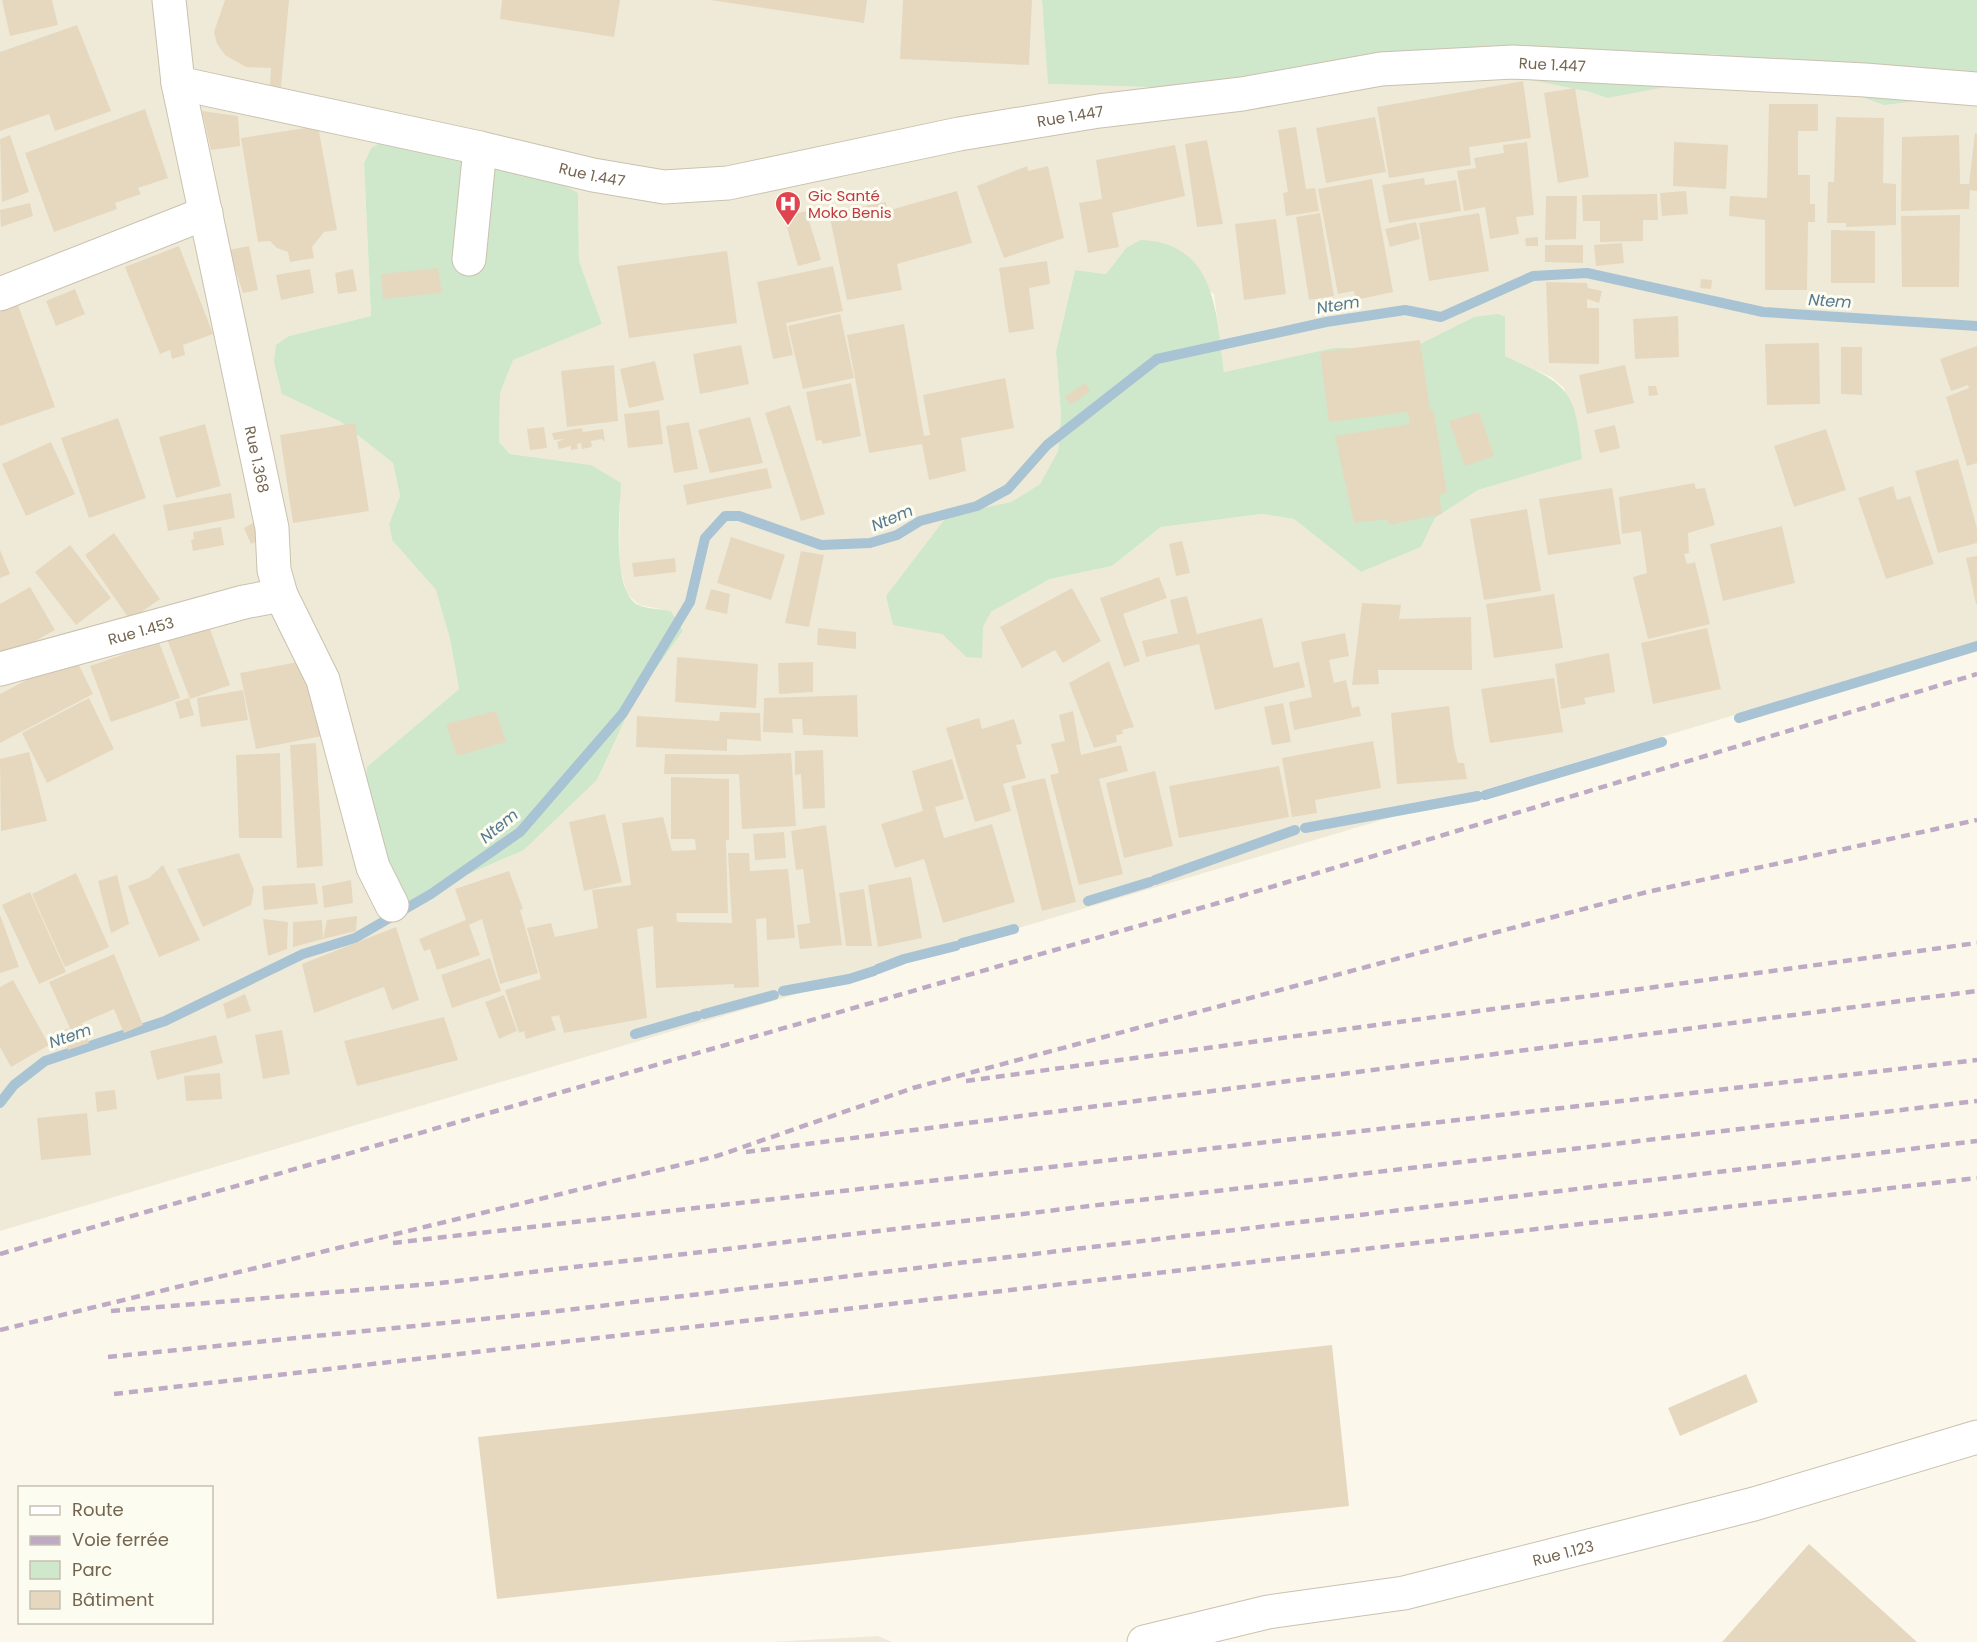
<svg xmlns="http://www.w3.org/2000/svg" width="1977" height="1642" font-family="Poppins,sans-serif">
	<rect width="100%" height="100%" fill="#fbf8eb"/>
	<!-- residential -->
	<g fill="#efead7" fill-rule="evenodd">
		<path d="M0,0h1042l7,84 164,5 176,-37 201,40 17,6 93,-42 15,-2 93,23 126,22 43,4v540l-1977,588zM371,148l207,45 1,68 23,63 -89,35 -13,34 -1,49 11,12 81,11 29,18 -1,81 8,30 12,11 32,6 12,20 -47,65 -39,84 -73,70 -78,34 -35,23 -47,-103 3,-37 92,-78 -9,-50 -13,-48 -45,-51 -3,-16 11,-28 -7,-33 -52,-41 -59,-28 7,-58 82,-20 -7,-153zM1126,248l88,46 10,78 109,-24 81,-1 60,-30 31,1v38l46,21 13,11 17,71 -103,31 -43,28 -14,29 -60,25 -67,-53 -32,-5 -101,13 -49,39 -62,13 -59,33 -25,45 -24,-23 6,-119 63,-13 29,-18 18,-33 3,-36 -5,-64 19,-81 31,4z"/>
		<polygon points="878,1636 892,1642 771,1642"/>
	</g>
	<!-- green -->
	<g fill="#cfe7cb">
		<polygon points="1042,0 1977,0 1977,103 1934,99 1884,105 1808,77 1715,54 1700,56 1687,83 1607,98 1590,92 1389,52 1213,89 1048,84"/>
		<path d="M386,140l163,37 29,16 1,68 23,63 -89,36 -13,33 -1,49 11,12 81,11 30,18c-1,27 -10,108 17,122 9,4 23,4 33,6l12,20 -47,65 -39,84 -73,70 -78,34 -36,23c-16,-34 -40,-65 -46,-102 -2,-12 2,-26 3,-38l92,-78 -9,-50 -14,-49 -44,-50 -3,-16 11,-28 -7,-33 -52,-41 -59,-28 -8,-32 2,-17 13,-9 82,-20 -7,-153 7,-15z"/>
		<path d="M1141,240c76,3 75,74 83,132l109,-24 81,-1 60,-30 24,-3 7,3v39c63,29 71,32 77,103l-104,31 -43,28 -14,29 -60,25 -67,-53 -32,-5 -101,13 -49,39 -62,13 -59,33 -8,15 -1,31 -16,-1 -24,-23 -49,-9 -7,-29 62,-81 63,-13 29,-18 18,-33 3,-36 -5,-64 19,-81 31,4 20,-26z"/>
	</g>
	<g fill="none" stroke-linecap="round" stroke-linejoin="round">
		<!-- stream -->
		<g stroke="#a8c3d3" stroke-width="10">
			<polyline points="1739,718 1977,646"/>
			<polyline points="1485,795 1662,742"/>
			<polyline points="1305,828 1478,796"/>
			<polyline points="1155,880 1295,830"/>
			<polyline points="1088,901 1150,882"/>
			<polyline points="962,943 1014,929"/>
			<polyline points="878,969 904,959 956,946"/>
			<polyline points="783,991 849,979 874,971"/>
			<polyline points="704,1014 774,995"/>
			<polyline points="635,1034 697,1016"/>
			<polyline points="0,1103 14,1085 45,1061 165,1021 303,954 355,938 431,894 520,832 623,713 690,602 705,538 725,516 739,516 821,545 870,543 897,535 920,521 977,506 1008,489 1047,445 1157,359 1326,322 1405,310 1441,317 1533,276 1587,273 1763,312 1977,326"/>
		</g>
	</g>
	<!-- building -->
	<g fill="#e6d8bf">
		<polygon points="2,0 52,0 58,25 10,36"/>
		<polygon points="225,0 289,0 281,87 270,85 271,68 246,67 225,55 217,44 214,32"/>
		<polygon points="502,0 620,0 614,37 500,19"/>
		<polygon points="710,0 867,0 864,23"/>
		<polygon points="903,0 1032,0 1029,65 900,59"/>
		<polygon points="77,25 111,111 55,131 49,114 0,131 0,52"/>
		<polygon points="1523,81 1531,138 1469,147 1471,165 1389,178 1377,107"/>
		<polygon points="1575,88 1589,177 1558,183 1544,93"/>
		<polygon points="1769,104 1818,104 1818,131 1798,131 1798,175 1810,175 1810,204 1815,204 1815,222 1808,222 1807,290 1765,290 1765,220 1729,216 1730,196 1767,198"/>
		<polygon points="145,109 168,178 138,188 141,194 115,203 117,209 54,232 25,153"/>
		<polygon points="202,111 238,116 240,146 211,150"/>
		<polygon points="1375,117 1386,172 1326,183 1316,128"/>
		<polygon points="1836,117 1884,118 1883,183 1896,184 1896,225 1846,227 1846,223 1827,223 1828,182 1834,182"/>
		<polygon points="318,126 337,230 324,232 312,247 314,258 290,262 288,252 277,248 270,241 258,242 241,138"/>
		<polygon points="1296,127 1306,189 1315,188 1319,211 1286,216 1283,193 1288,192 1278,130"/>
		<polygon points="1975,133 1977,134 1977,191 1970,190 1969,209 1901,211 1902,137 1959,135 1960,184 1969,184"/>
		<polygon points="10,135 29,192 2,202 0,139"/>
		<polygon points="1207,140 1223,224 1197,227 1185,144"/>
		<polygon points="1527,142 1534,215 1516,217 1519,234 1490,239 1485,207 1464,211 1457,171 1476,168 1474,158 1504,153 1503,145"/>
		<polygon points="1674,142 1728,145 1726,189 1673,186"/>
		<polygon points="1175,145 1185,196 1112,213 1119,247 1088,253 1079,203 1102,199 1096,160"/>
		<polygon points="1027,166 1028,171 1048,166 1064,238 1004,258 977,186"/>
		<polygon points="1424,178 1425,185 1456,180 1461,211 1389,223 1382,185"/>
		<polygon points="1372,179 1393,292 1355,300 1354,291 1338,294 1318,189"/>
		<polygon points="957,191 972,243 897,264 902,290 847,300 829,213 886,202 887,211"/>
		<polygon points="1686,191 1688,214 1662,216 1660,193"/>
		<polygon points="1657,194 1658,220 1643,220 1643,241 1600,242 1600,221 1583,221 1582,195"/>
		<polygon points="1546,196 1577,196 1576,239 1545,240"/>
		<polygon points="30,203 33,216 1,227 0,210"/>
		<polygon points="806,211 821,260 798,266 784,217"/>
		<polygon points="1320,213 1334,296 1309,300 1296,217"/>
		<polygon points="1479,213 1489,271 1429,281 1419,223"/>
		<polygon points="1960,215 1959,287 1902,287 1901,216"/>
		<polygon points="1276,219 1286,294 1244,300 1235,224"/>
		<polygon points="1416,222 1420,239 1390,247 1385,229"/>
		<polygon points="1831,230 1875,231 1875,283 1831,283"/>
		<polygon points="1538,237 1538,246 1526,246 1525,238"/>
		<polygon points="1622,243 1624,263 1596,266 1594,245"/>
		<polygon points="1545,245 1583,245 1583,263 1545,262"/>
		<polygon points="179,246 213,334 183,345 185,355 172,359 170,350 160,354 125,267"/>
		<polygon points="249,246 258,290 243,293 229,250"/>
		<polygon points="727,251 737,323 629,338 617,266"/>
		<polygon points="1047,261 1050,284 1029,288 1034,329 1009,333 999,268"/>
		<polygon points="833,266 843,311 786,323 793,355 773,359 757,282"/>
		<polygon points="438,268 442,293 383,299 381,274"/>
		<polygon points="310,269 314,293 281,300 276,275"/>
		<polygon points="353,269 357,291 338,294 335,273"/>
		<polygon points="1701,279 1712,280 1711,289 1700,288"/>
		<polygon points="1546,282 1587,283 1588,288 1602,291 1599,303 1587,299 1587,308 1599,308 1599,364 1549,363"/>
		<polygon points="75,289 85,314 56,326 46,301"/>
		<polygon points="18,305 55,407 0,426 0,312"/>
		<polygon points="840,314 854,378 803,389 788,326"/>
		<polygon points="1678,316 1679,357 1635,359 1633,319"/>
		<polygon points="904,324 924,436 930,435 923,395 1005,378 1014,428 961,438 966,471 929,480 922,444 869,453 847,335"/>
		<polygon points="1420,340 1430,409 1434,412 1447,493 1439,495 1442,514 1389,525 1387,519 1354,523 1335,436 1410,424 1408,412 1329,422 1320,352"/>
		<polygon points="1819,343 1820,404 1767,405 1765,344"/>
		<polygon points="741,345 749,384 700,394 693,354"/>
		<polygon points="1977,346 1977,463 1967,466 1946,397 1969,388 1968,385 1951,391 1940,359"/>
		<polygon points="1841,347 1862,347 1862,395 1841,394"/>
		<polygon points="655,361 664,400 629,408 620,369"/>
		<polygon points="614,365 618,421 567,427 561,371"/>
		<polygon points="1625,365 1634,403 1587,414 1579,375"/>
		<polygon points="851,383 861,436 823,444 821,440 816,441 806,392"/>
		<polygon points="1085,383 1090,391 1071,405 1065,397"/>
		<polygon points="1648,386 1656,386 1658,395 1649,396"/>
		<polygon points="790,405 825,514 801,521 765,413"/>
		<polygon points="659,410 663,444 628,448 624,414"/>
		<polygon points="1479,412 1494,456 1465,466 1449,421"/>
		<polygon points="750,417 763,463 710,473 698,430"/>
		<polygon points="118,418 146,498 89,518 61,438"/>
		<polygon points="689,422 698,469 674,473 666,426"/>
		<polygon points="355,423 369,511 293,523 280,435"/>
		<polygon points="205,424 221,486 176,498 159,437"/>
		<polygon points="1615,425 1620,448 1600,453 1594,430"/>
		<polygon points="544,427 547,448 530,450 527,429"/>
		<polygon points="582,428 583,432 603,429 605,442 602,439 591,441 592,447 582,449 581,443 577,444 578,449 571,450 571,446 559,449 557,442 564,439 554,440 552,433"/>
		<polygon points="1826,429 1846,490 1794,507 1774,446"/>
		<polygon points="51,442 75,494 26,516 2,464"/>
		<polygon points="1958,459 1977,528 1977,543 1938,553 1915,471"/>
		<polygon points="767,468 772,488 687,505 683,485"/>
		<polygon points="1694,483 1696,489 1705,488 1715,525 1688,533 1689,553 1684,554 1687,564 1695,562 1710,624 1648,639 1633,577 1647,573 1641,531 1622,534 1619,497"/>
		<polygon points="1893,486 1897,500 1910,496 1934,564 1886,579 1858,498"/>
		<polygon points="1612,488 1621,544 1548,555 1539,499"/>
		<polygon points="231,493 235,518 168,531 163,505"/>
		<polygon points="1527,509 1541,591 1484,600 1470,519"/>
		<polygon points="253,523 261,539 251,544 244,528"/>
		<polygon points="1782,526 1795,583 1723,601 1710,544"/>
		<polygon points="221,527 224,545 193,551 191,540 194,539 193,532"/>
		<polygon points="114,533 160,599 130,620 85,555"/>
		<polygon points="731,537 785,555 771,600 717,583"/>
		<polygon points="1182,541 1190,573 1176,576 1169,544"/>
		<polygon points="70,545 111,598 76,625 35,572"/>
		<polygon points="0,550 10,574 0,578"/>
		<polygon points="801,551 824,555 809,627 785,623"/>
		<polygon points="1977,556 1977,604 1976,604 1966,558"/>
		<polygon points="675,558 676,572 634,577 632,563"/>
		<polygon points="1159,577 1167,598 1123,614 1140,661 1124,667 1100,598"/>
		<polygon points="30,587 55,630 0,661 0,604"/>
		<polygon points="1072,588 1101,641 1063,663 1055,650 1022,668 1000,627"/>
		<polygon points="711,589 730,594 727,614 705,609"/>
		<polygon points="1554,594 1563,648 1494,658 1486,604"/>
		<polygon points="1187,596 1197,634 1262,618 1274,668 1299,662 1305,687 1215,710 1199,644 1146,657 1142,641 1178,633 1170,600"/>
		<polygon points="1362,603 1401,605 1399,619 1471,617 1472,670 1378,670 1379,684 1352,685"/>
		<polygon points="209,626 230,685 190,699 167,639"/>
		<polygon points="818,628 856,632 856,649 817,645"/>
		<polygon points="1707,628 1721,689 1653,704 1641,643"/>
		<polygon points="1345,633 1349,656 1329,660 1334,683 1346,680 1352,708 1359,706 1361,716 1294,730 1289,702 1312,697 1301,642"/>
		<polygon points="159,642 180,698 111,722 90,666"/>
		<polygon points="1609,653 1615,692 1584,698 1586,704 1561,709 1555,664"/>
		<polygon points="74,655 93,694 0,743 0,694"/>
		<polygon points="677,657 758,664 756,708 675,702"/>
		<polygon points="309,660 322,736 256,749 240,673"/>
		<polygon points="1109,661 1134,727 1122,730 1123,734 1116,735 1117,742 1094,748 1069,683"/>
		<polygon points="813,662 813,692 779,694 778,663"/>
		<polygon points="1554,678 1563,732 1490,743 1481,689"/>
		<polygon points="243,690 248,720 201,727 197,698"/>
		<polygon points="857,695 858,737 803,735 802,719 792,719 793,733 763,732 764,698"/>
		<polygon points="89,698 114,749 47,783 22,733"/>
		<polygon points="189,698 194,715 180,719 175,702"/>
		<polygon points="1283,703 1291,742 1272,745 1264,707"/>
		<polygon points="1449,706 1454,747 1458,763 1464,763 1467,779 1397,784 1391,713"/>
		<polygon points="496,711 506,742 457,756 446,724"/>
		<polygon points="1073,711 1081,755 1121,745 1128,771 1099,779 1123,874 1079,885 1050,775 1059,773 1051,744 1065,741 1059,715"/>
		<polygon points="720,712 760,713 761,741 727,739 727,751 636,747 637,716 719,721"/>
		<polygon points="979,718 982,729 1014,719 1022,744 1016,745 1026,778 1003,784 1011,811 975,822 946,728"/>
		<polygon points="1373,741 1381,788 1315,800 1317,813 1292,817 1282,758"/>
		<polygon points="316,743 323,866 297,868 290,745"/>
		<polygon points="823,750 825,808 803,809 801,774 795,775 795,751"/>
		<polygon points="29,752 47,821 1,831 0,759"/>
		<polygon points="280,753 282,838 239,838 236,755"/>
		<polygon points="791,753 796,826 742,829 739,774 664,774 665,754 739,755"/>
		<polygon points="952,759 964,799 935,807 944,838 992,824 1015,902 943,923 924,859 895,868 881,824 923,811 912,771"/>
		<polygon points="1279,766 1289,817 1179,838 1169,786"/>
		<polygon points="1155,771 1173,846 1124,858 1106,783"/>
		<polygon points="671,777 729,779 729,840 726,840 728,913 676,913 677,922 732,923 728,853 749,853 750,871 788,869 795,938 767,940 766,918 756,919 759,987 734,988 734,984 656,988 653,926 637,929 647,1018 564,1033 559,1015 551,1017 556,1030 526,1039 524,1031 519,1033 505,990 541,979 527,928 551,923 555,937 598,928 592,890 631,885 622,823 663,817 672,851 696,850 695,839 671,839"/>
		<polygon points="1045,778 1076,902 1042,911 1011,786"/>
		<polygon points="605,814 622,882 584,891 569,822"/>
		<polygon points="826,825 842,945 800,949 797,925 810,923 803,869 796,870 791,831"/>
		<polygon points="784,832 786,858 755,860 753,834"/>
		<polygon points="239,853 254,890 251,905 203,927 177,869"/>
		<polygon points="163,865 200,940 159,957 128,886 149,878"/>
		<polygon points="509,871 523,909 520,910 538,973 500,984 482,919 469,925 480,955 437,970 430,949 424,951 419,939 466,920 455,889"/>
		<polygon points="76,873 109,947 65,967 32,894"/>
		<polygon points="117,875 129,924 111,933 98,881"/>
		<polygon points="911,877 922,938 878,947 868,885"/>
		<polygon points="351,880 353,903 324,908 322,886"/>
		<polygon points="315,883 318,904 264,910 262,886"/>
		<polygon points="864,889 872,946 846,946 839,893"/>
		<polygon points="30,892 66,972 39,984 2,905"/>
		<polygon points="0,915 19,967 0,973"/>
		<polygon points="357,916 356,931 323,939 327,920"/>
		<polygon points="263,919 288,922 287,949 268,956"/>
		<polygon points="322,920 323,939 293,947 293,922"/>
		<polygon points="396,927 419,1000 392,1010 384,987 314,1013 302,964"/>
		<polygon points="114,954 143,1025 124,1033 114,1009 82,1023 89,1043 68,1050 61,1031 70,1028 49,982"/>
		<polygon points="490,958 501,991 452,1008 441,975"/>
		<polygon points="13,980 49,1045 11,1067 0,1047 0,987"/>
		<polygon points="245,994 251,1011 227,1019 223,1004"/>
		<polygon points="504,995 517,1031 499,1039 485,1002"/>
		<polygon points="444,1017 458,1060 357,1086 344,1041"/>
		<polygon points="282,1030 290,1074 263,1079 255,1035"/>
		<polygon points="216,1035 223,1063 157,1080 150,1051"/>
		<polygon points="220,1073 222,1099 186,1101 184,1076"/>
		<polygon points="115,1090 117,1109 97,1112 95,1092"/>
		<polygon points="87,1113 91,1155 41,1160 37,1118"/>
		<polygon points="1332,1345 1349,1506 497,1599 478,1437"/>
		<polygon points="1746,1374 1758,1402 1680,1436 1668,1408"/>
		<polygon points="1809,1544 1917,1642 1722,1642"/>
	</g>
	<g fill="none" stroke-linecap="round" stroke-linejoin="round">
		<defs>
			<g id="street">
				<path id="s1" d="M169,0l9,83 94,445 2,42 7,25 42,85 50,187 19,38"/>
				<path id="s2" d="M178,83l302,65 113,27 71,12 64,-4 231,-49 140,-23 143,-17 139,-25 132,-7 352,18 112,9"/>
				<polyline points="469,259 480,148"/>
				<polyline points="0,294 206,213"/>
				<path id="s3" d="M0,669l244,-67 37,-7"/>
				<path id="s4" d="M1144,1642l124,-30 136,-19 350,-89 223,-67"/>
			</g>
		</defs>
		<!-- street casing -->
		<use href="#street" stroke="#cac1af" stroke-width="35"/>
		<!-- street -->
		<use href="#street" stroke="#fff" stroke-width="33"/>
		<!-- rail -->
		<g stroke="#beaac4" stroke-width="4.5" stroke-dasharray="9 6" stroke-linecap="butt">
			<polyline points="966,1081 1977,943"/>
			<polyline points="746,1152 1977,991"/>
			<polyline points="393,1243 1977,1060"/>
			<polyline points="0,1254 1218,903 1977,674"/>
			<polyline points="111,1311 431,1284 1977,1101"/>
			<polyline points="0,1330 717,1156 913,1088 1647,892 1977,820"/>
			<polyline points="108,1357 533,1314 1977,1141"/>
			<polyline points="114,1394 1977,1178"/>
		</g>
	</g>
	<!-- icons -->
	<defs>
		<symbol id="hospital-pin" viewBox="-11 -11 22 30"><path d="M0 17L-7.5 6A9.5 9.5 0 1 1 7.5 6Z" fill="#e0444e" stroke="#fdfcf1"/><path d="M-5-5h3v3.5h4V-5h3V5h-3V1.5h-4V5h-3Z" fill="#fff"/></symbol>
	</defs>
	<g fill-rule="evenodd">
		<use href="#hospital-pin" x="773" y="189" width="30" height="40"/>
	</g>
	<g text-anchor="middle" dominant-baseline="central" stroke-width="6" stroke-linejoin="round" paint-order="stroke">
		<!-- street labels -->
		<g font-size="15" fill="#746550" stroke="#fdfcf1">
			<text stroke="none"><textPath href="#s2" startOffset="1396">Rue 1.447</textPath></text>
			<text stroke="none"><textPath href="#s2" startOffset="910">Rue 1.447</textPath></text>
			<text stroke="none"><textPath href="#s2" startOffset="424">Rue 1.447</textPath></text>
			<text stroke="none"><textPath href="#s1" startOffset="468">Rue 1.368</textPath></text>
			<text stroke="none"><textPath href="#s3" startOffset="146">Rue 1.453</textPath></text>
			<text stroke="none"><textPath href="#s4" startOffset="429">Rue 1.123</textPath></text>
		</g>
		<!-- health labels -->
		<g font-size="15" fill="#be3a42" stroke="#fdfcf1" text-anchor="start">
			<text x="808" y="195">Gic Santé<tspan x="808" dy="17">Moko Benis</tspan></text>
		</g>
		<!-- water labels -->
		<g font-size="16" font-style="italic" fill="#547991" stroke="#fdfcf1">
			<text transform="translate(1830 301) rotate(4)">Ntem</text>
			<text transform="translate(1338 305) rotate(-9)">Ntem</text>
			<text transform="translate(892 518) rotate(-23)">Ntem</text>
			<text transform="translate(499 826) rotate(-39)">Ntem</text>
			<text transform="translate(70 1036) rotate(-19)">Ntem</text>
		</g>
	</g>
	<!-- legend -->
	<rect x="18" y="1486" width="195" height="138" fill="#fdfcf1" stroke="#c6c0b1" stroke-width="1.5"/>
	<rect x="30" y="1506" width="30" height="9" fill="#ffffff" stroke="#c6c0b1" stroke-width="1.5"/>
	<text x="72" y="1516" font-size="18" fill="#746550">Route</text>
	<rect x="30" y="1536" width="30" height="9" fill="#beaac4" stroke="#c6c0b1" stroke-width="1.5"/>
	<text x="72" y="1546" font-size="18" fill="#746550">Voie ferrée</text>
	<rect x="30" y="1561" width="30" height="18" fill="#cfe7cb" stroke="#c6c0b1" stroke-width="1.5"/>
	<text x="72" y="1576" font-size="18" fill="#746550">Parc</text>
	<rect x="30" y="1591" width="30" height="18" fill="#e6d8bf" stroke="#c6c0b1" stroke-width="1.5"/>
	<text x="72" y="1606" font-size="18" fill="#746550">Bâtiment</text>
</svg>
